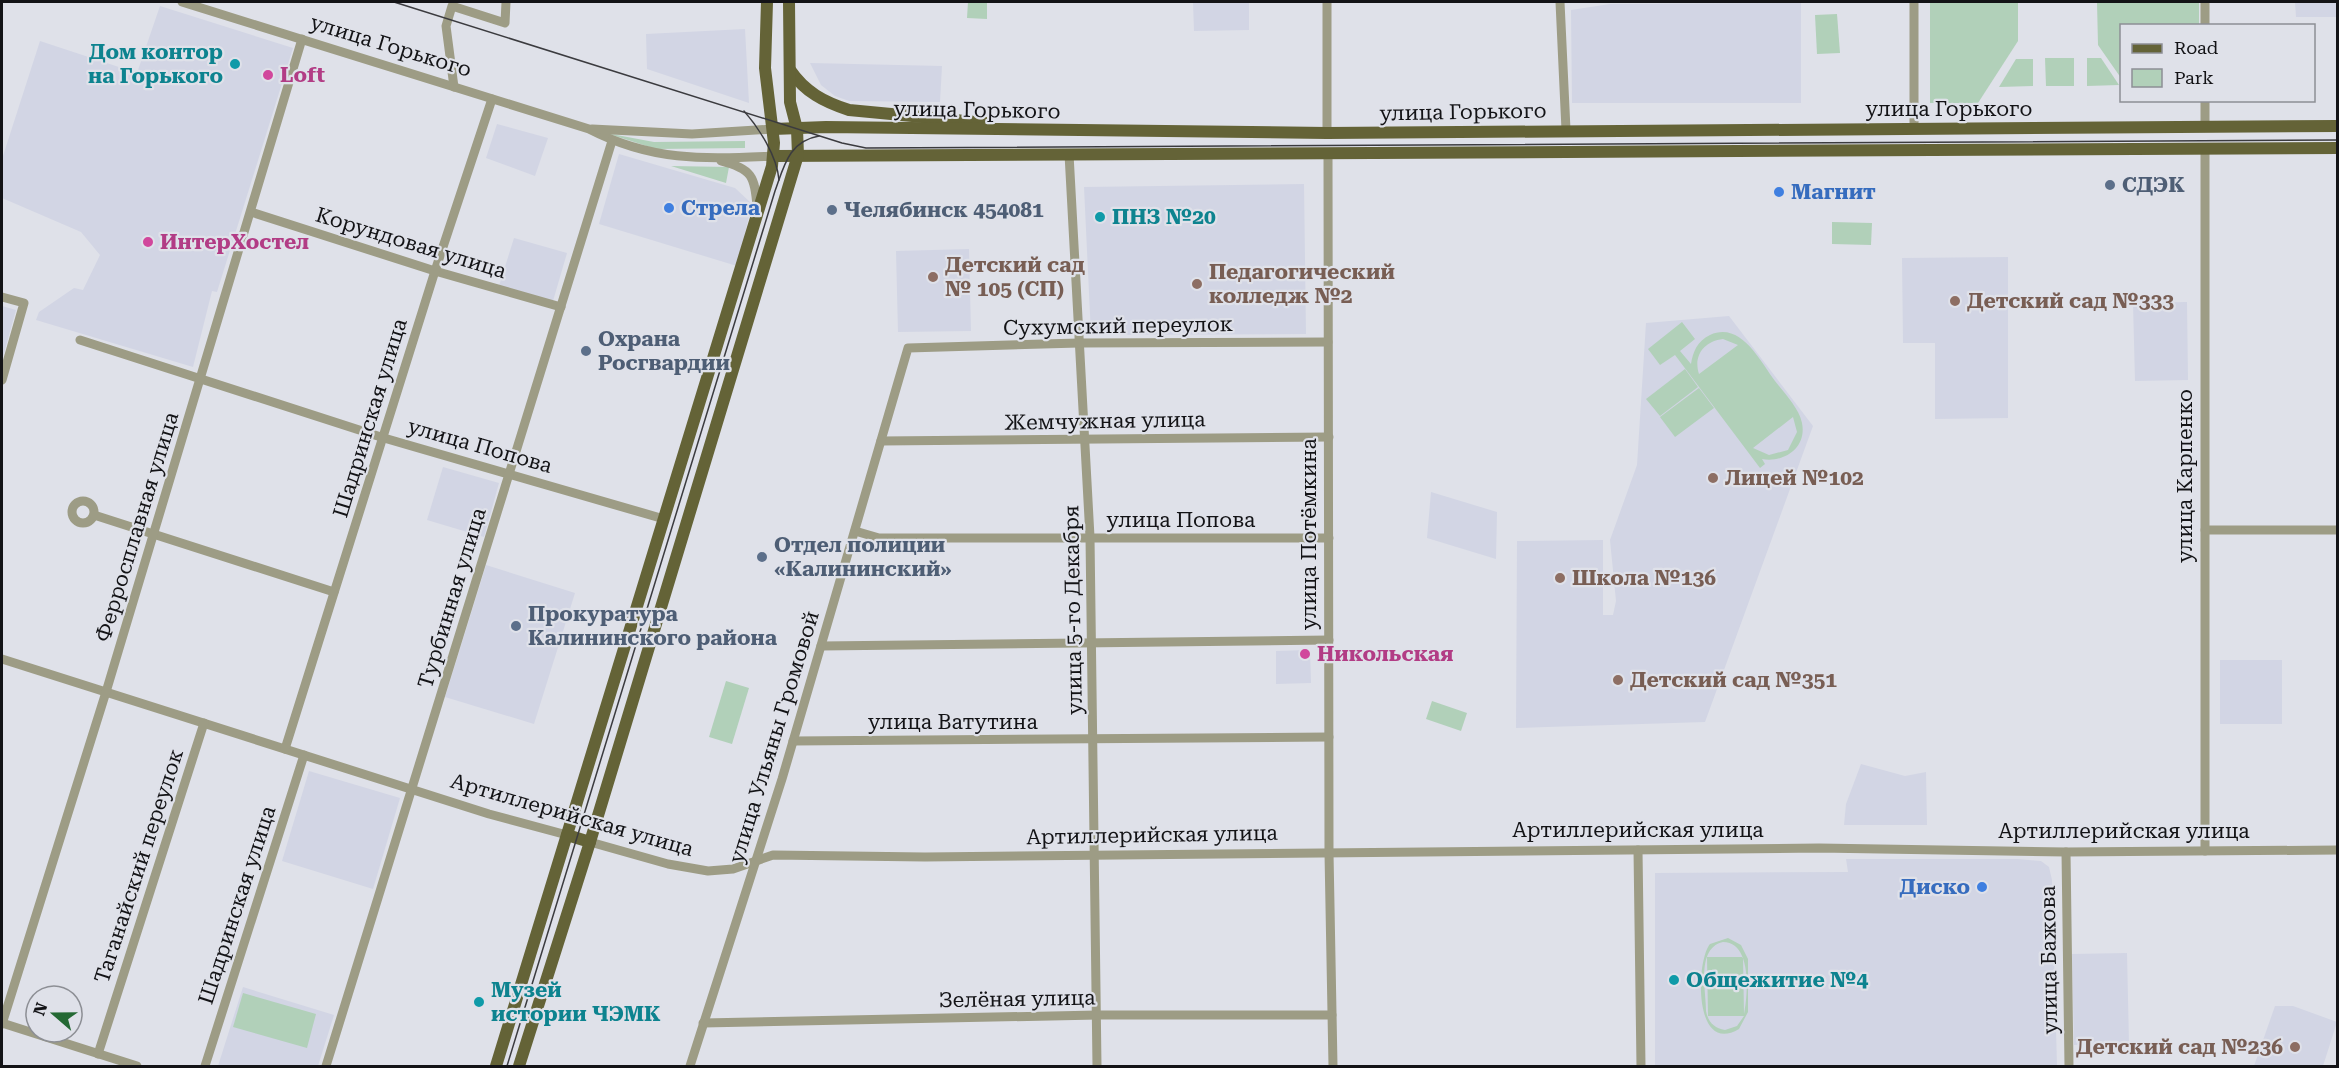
<svg xmlns="http://www.w3.org/2000/svg" width="2339" height="1068" font-family="'Roboto Serif',serif">
	<rect width="100%" height="100%" fill="#dfe1e9"/>
	<!-- built -->
	<g fill="#d2d5e4">
		<polygon points="1193,2 1249,2 1249,30 1194,31"/>
		<polygon points="2295,2 2337,2 2337,17 2296,17"/>
		<polygon points="1801,3 1801,103 1572,103 1571,10 1610,4"/>
		<polygon points="160,6 293,48 217,292 212,291 193,367 36,320 39,312 74,288 83,290 100,255 81,232 2,198 2,159 40,41 137,73"/>
		<polygon points="745,29 749,103 647,69 646,34"/>
		<polygon points="810,63 942,66 940,102 849,101 835,96 821,85"/>
		<polygon points="497,124 548,138 535,176 486,158"/>
		<polygon points="619,154 735,188 752,204 737,266 599,224"/>
		<polygon points="1304,184 1306,334 1091,335 1084,187"/>
		<polygon points="514,238 567,253 553,301 499,286"/>
		<polygon points="969,249 971,331 898,332 896,251"/>
		<polygon points="2008,257 2008,418 1935,419 1935,343 1903,343 1902,258"/>
		<polygon points="2187,302 2188,380 2135,381 2133,303"/>
		<polygon points="2,306 16,310 2,360"/>
		<polygon points="1729,316 1813,426 1705,722 1516,728 1517,541 1603,540 1603,615 1613,615 1616,601 1610,540 1637,465 1646,323"/>
		<polygon points="443,467 499,483 484,537 427,520"/>
		<polygon points="1431,492 1497,512 1496,559 1427,538"/>
		<polygon points="486,565 575,593 534,724 445,697"/>
		<polygon points="1310,650 1311,683 1276,684 1276,651"/>
		<rect x="2220" y="660" width="62" height="64"/>
		<polygon points="1861,764 1905,776 1926,772 1927,825 1844,825 1846,804"/>
		<polygon points="309,771 400,798 373,889 282,861"/>
		<polygon points="1846,859 2018,859 2041,861 2049,867 2052,880 2057,1066 1655,1066 1655,873 1848,872"/>
		<polygon points="2127,953 2129,1044 2074,1045 2072,954"/>
		<polygon points="243,987 334,1015 318,1066 218,1066"/>
		<polygon points="2275,1006 2293,1006 2337,1022 2323,1066 2254,1066"/>
	</g>
	<!-- green -->
	<g fill="#b1d0b9" fill-rule="evenodd">
		<polygon points="968,2 987,2 987,19 967,18"/>
		<polygon points="1930,2 2018,2 2018,41 1978,103 1930,103"/>
		<polygon points="2097,2 2199,2 2199,25 2122,26 2121,78 2098,45"/>
		<polygon points="1837,14 1840,53 1817,54 1815,15"/>
		<polygon points="2045,58 2074,58 2074,86 2046,86"/>
		<polygon points="2087,58 2101,58 2119,85 2087,86"/>
		<polygon points="2016,59 2033,59 2033,86 1999,87"/>
		<polygon points="606,133 654,142 745,141 745,148 656,149"/>
		<polygon points="671,166 729,167 726,183"/>
		<polygon points="1832,222 1872,223 1871,245 1832,244"/>
		<path d="M1682,322l13,17 -15,12 11,13c2,-12 6,-23 19,-29 31,-14 50,26 65,46 9,12 24,27 27,42 5,25 -18,40 -40,36l3,5 -5,4 -85,-113 -15,10 -12,-16zM1723,339l15,6 -39,29c-6,-18 5,-33 24,-35zM1793,417l4,15 -9,18 -19,5 -16,-7z"/>
		<polygon points="1685,369 1698,387 1660,416 1646,399"/>
		<polygon points="1699,388 1714,408 1675,437 1660,417"/>
		<polygon points="726,681 749,688 732,744 709,737"/>
		<polygon points="1432,701 1467,713 1461,731 1426,719"/>
		<path d="M1728,938l13,7 7,14v53l-9,17c-46,27 -43,-68 -29,-85zM1723,942c29,0 25,52 21,72l-1,-57h-36l1,59h36l-7,10 -12,4c-11,-2 -17,-8 -19,-19 0,-21 -10,-63 17,-69z"/>
		<polygon points="243,993 316,1014 307,1048 233,1027"/>
	</g>
	<g fill="none" stroke-linecap="round" stroke-linejoin="round">
		<!-- minor -->
		<g stroke="#9d9c85" stroke-width="9">
			<path d="M182,2l407,127c64,33 115,30 185,27"/>
			<polyline points="1327,2 1327,133"/>
			<polyline points="1560,2 1566,130"/>
			<polyline points="1914,2 1914,129"/>
			<polyline points="2205,26 2205,2"/>
			<polyline points="454,87 446,26 452,6 505,23 506,2"/>
			<polyline points="2205,127 2205,100"/>
			<polyline points="592,129 692,134 773,129"/>
			<polyline points="1069,154 1090,537 1097,1066"/>
			<polyline points="1328,154 1329,853 1333,1066"/>
			<path d="M721,161c31,8 34,15 36,46"/>
			<polyline points="251,212 435,271 561,307"/>
			<polyline points="2,297 24,303 2,380"/>
			<polyline points="80,340 384,438 664,519"/>
			<polyline points="881,441 1329,437"/>
			<circle cx="83" cy="512" r="11"/>
			<polyline points="94,515 334,592"/>
			<polyline points="2205,530 2338,530"/>
			<polyline points="855,531 879,538 1329,538"/>
			<polyline points="821,646 1329,640"/>
			<polyline points="2,659 489,814 567,835"/>
			<polyline points="793,741 1329,737"/>
			<polyline points="285,749 435,271 492,99"/>
			<polyline points="590,842 668,864 708,871 733,869 773,855 925,857 1819,848 2066,852 2338,850"/>
			<polyline points="1638,850 1641,1066"/>
			<polyline points="2205,851 2205,148"/>
			<polyline points="2066,852 2069,1066"/>
			<polyline points="2,1023 137,1066"/>
			<polyline points="703,1023 1098,1015 1332,1015"/>
			<polyline points="2,1024 106,692 302,39"/>
			<polyline points="98,1054 204,723"/>
			<polyline points="205,1066 304,755"/>
			<polyline points="326,1066 612,141"/>
			<polyline points="690,1066 782,779 908,348 1079,343 1328,342"/>
		</g>
		<!-- major -->
		<g stroke="#646337" stroke-width="12">
			<path d="M790,70c15,22 34,32 59,40l137,13"/>
			<polyline points="773,129 826,127 1327,133 2338,126"/>
			<polyline points="774,156 2338,148"/>
			<polyline points="567,835 590,842"/>
			<polyline points="496,1066 772,166 774,143 765,68 767,2"/>
			<polyline points="519,1066 590,842 798,155 797,129 790,102 789,2"/>
		</g>
		<!-- tram -->
		<g stroke="#3b3b3f" stroke-width="1.5">
			<polyline points="394,2 842,143 866,148 2338,140"/>
			<path d="M744,111c15,17 33,45 35,69"/>
			<path d="M507,1066l268,-875c9,-25 14,-50 44,-55"/>
		</g>
	</g>
	<!-- markers -->
	<g fill="#0f9aa8" stroke="#dfe1e9" stroke-width="2">
		<circle cx="235" cy="64" r="6"/>
		<circle cx="1100" cy="217" r="6"/>
		<circle cx="1674" cy="980" r="6"/>
		<circle cx="479" cy="1002" r="6"/>
	</g>
	<g fill="#d1479c" stroke="#dfe1e9" stroke-width="2">
		<circle cx="268" cy="75" r="6"/>
		<circle cx="148" cy="242" r="6"/>
		<circle cx="1305" cy="654" r="6"/>
	</g>
	<g fill="#5c6f8a" stroke="#dfe1e9" stroke-width="2">
		<circle cx="2110" cy="185" r="6"/>
		<circle cx="832" cy="210" r="6"/>
		<circle cx="586" cy="351" r="6"/>
		<circle cx="762" cy="557" r="6"/>
		<circle cx="516" cy="626" r="6"/>
	</g>
	<g fill="#3f7fe0" stroke="#dfe1e9" stroke-width="2">
		<circle cx="1779" cy="192" r="6"/>
		<circle cx="669" cy="208" r="6"/>
		<circle cx="1982" cy="887" r="6"/>
	</g>
	<g fill="#8d6e63" stroke="#dfe1e9" stroke-width="2">
		<circle cx="933" cy="277" r="6"/>
		<circle cx="1197" cy="284" r="6"/>
		<circle cx="1955" cy="301" r="6"/>
		<circle cx="1713" cy="478" r="6"/>
		<circle cx="1560" cy="578" r="6"/>
		<circle cx="1618" cy="680" r="6"/>
		<circle cx="2295" cy="1047" r="6"/>
	</g>
	<g text-anchor="middle" dominant-baseline="central" stroke-width="4.5" stroke-linejoin="round" paint-order="stroke">
		<!-- street labels -->
		<g font-size="21" fill="#131316" stroke="#dfe1e9">
			<text transform="translate(391 46) rotate(17)">улица Горького</text>
			<text x="1949" y="109">улица Горького</text>
			<text transform="translate(977 110) rotate(1)">улица Горького</text>
			<text transform="translate(1463 112) rotate(-1)">улица Горького</text>
			<text transform="translate(411 243) rotate(17)">Корундовая улица</text>
			<text transform="translate(1118 326) rotate(-1)">Сухумский переулок</text>
			<text transform="translate(370 418) rotate(-73)">Шадринская улица</text>
			<text transform="translate(1105 421) rotate(-1)">Жемчужная улица</text>
			<text transform="translate(480 446) rotate(16)">улица Попова</text>
			<text transform="translate(2185 476) rotate(-90)">улица Карпенко</text>
			<text x="1181" y="520">улица Попова</text>
			<text transform="translate(137 527) rotate(-73)">Ферросплавная улица</text>
			<text transform="translate(1309 534) rotate(-90)">улица Потёмкина</text>
			<text transform="translate(452 598) rotate(-73)">Турбинная улица</text>
			<text transform="translate(1073 610) rotate(-91)">улица 5-го Декабря</text>
			<text x="953" y="722">улица Ватутина</text>
			<text transform="translate(774 737) rotate(-73)">улица Ульяны Громовой</text>
			<text transform="translate(572 815) rotate(16)">Артиллерийская улица</text>
			<text x="1638" y="830">Артиллерийская улица</text>
			<text x="2124" y="831">Артиллерийская улица</text>
			<text transform="translate(1152 835) rotate(-1)">Артиллерийская улица</text>
			<text transform="translate(139 866) rotate(-72)">Таганайский переулок</text>
			<text transform="translate(237 905) rotate(-72)">Шадринская улица</text>
			<text transform="translate(2049 960) rotate(-91)">улица Бажова</text>
			<text transform="translate(1017 999) rotate(-1)">Зелёная улица</text>
		</g>
		<!-- culture labels -->
		<g font-size="21" font-weight="bold" fill="#0d838f" stroke="#dfe1e9" text-anchor="start">
			<text x="223" y="52" text-anchor="end">Дом контор<tspan x="223" dy="24">на Горького</tspan></text>
			<text x="1112" y="217">ПНЗ №20</text>
			<text x="1686" y="980">Общежитие №4</text>
			<text x="491" y="990">Музей<tspan x="491" dy="24">истории ЧЭМК</tspan></text>
		</g>
		<!-- hotel labels -->
		<g font-size="21" font-weight="bold" fill="#b23c85" stroke="#dfe1e9" text-anchor="start">
			<text x="280" y="75">Loft</text>
			<text x="160" y="242">ИнтерХостел</text>
			<text x="1317" y="654">Никольская</text>
		</g>
		<!-- service labels -->
		<g font-size="21" font-weight="bold" fill="#4e5e75" stroke="#dfe1e9" text-anchor="start">
			<text x="2122" y="185">СДЭК</text>
			<text x="844" y="210">Челябинск 454081</text>
			<text x="598" y="339">Охрана<tspan x="598" dy="24">Росгвардии</tspan></text>
			<text x="774" y="545">Отдел полиции<tspan x="774" dy="24">«Калининский»</tspan></text>
			<text x="528" y="614">Прокуратура<tspan x="528" dy="24">Калининского района</tspan></text>
		</g>
		<!-- shop labels -->
		<g font-size="21" font-weight="bold" fill="#366cbe" stroke="#dfe1e9" text-anchor="start">
			<text x="1791" y="192">Магнит</text>
			<text x="681" y="208">Стрела</text>
			<text x="1970" y="887" text-anchor="end">Диско</text>
		</g>
		<!-- education labels -->
		<g font-size="21" font-weight="bold" fill="#785e54" stroke="#dfe1e9" text-anchor="start">
			<text x="945" y="265">Детский сад<tspan x="945" dy="24">№ 105 (СП)</tspan></text>
			<text x="1209" y="272">Педагогический<tspan x="1209" dy="24">колледж №2</tspan></text>
			<text x="1967" y="301">Детский сад №333</text>
			<text x="1725" y="478">Лицей №102</text>
			<text x="1572" y="578">Школа №136</text>
			<text x="1630" y="680">Детский сад №351</text>
			<text x="2283" y="1047" text-anchor="end">Детский сад №236</text>
		</g>
	</g>
	<!-- border -->
	<rect width="2339" height="1068" fill="none" stroke="#131316" stroke-width="6"/>
	<!-- legend -->
	<rect x="2120" y="24" width="195" height="78" fill="#dfe1e9" stroke="#8d8f95" stroke-width="1.5"/>
	<rect x="2132" y="44" width="30" height="9" fill="#646337" stroke="#8d8f95" stroke-width="1.5"/>
	<text x="2174" y="54" font-size="18" fill="#131316">Road</text>
	<rect x="2132" y="69" width="30" height="18" fill="#b1d0b9" stroke="#8d8f95" stroke-width="1.5"/>
	<text x="2174" y="84" font-size="18" fill="#131316">Park</text>
	<!-- north arrow -->
	<g transform="translate(54 1014) rotate(290)"><circle r="28" fill="#dfe1e9" stroke="#8d8f95" stroke-width="1.5"/>
	<path d="M0-4.5L10 22L0 15L-10 22Z" fill="#246934"/>
	<text y="-9" font-size="16" font-weight="bold" text-anchor="middle" fill="#131316">N</text>
	</g>
</svg>
